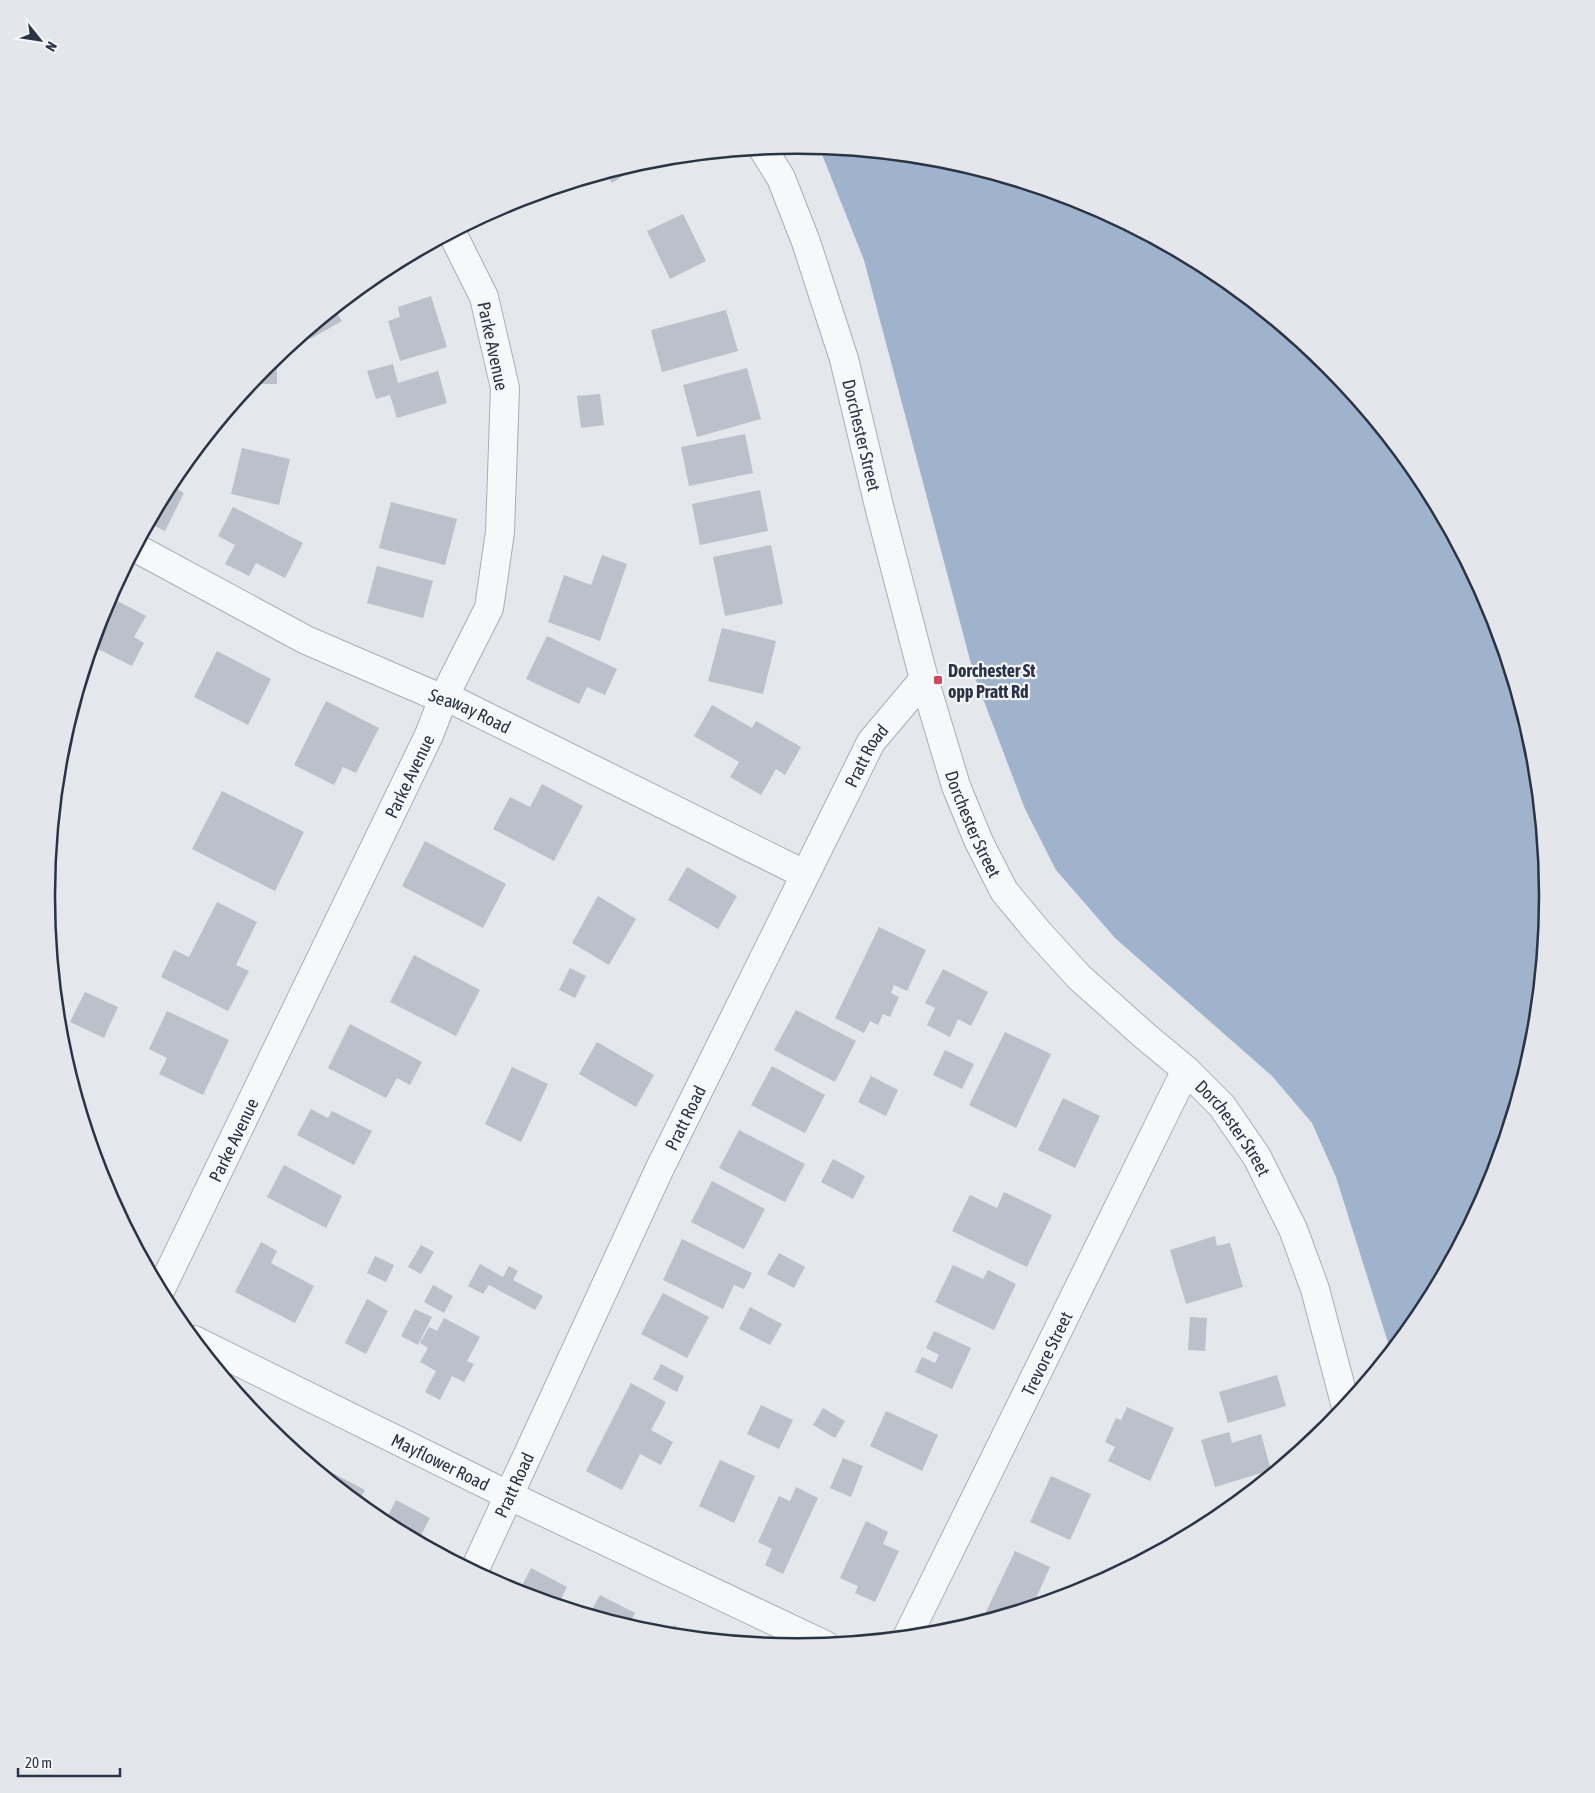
<svg xmlns="http://www.w3.org/2000/svg" width="1595" height="1793" font-family="'Asap Condensed',sans-serif">
	<rect width="100%" height="100%" fill="#e4e7ec"/>
	<!-- water -->
	<polygon fill="#9fb4cc" points="819,147 944,160 1085,203 1215,272 1329,365 1422,479 1492,609 1534,750 1549,897 1534,1043 1491,1184 1422,1314 1391,1352 1336,1177 1312,1123 1272,1076 1115,938 1056,870 1025,809 974,675 864,260"/>
	<!-- building -->
	<g fill="#bbc0ca">
		<polygon points="646,161 612,183 607,173"/>
		<polygon points="683,214 706,261 670,279 647,231"/>
		<polygon points="404,259 408,265 364,292 361,288 380,272"/>
		<polygon points="431,296 447,347 400,361 388,321 400,317 398,307"/>
		<polygon points="334,309 342,321 310,339 306,333"/>
		<polygon points="726,310 738,351 662,372 651,330"/>
		<polygon points="393,364 398,383 438,371 447,403 397,418 390,395 376,399 367,371"/>
		<polygon points="266,365 277,365 277,384 251,384"/>
		<polygon points="747,368 761,419 697,437 683,385"/>
		<polygon points="600,394 604,425 581,428 577,396"/>
		<polygon points="745,434 753,473 689,486 681,447"/>
		<polygon points="242,448 290,459 279,505 231,494"/>
		<polygon points="170,485 184,493 165,531 149,523"/>
		<polygon points="760,490 768,531 700,545 692,504"/>
		<polygon points="391,502 457,519 445,565 379,548"/>
		<polygon points="233,507 303,543 285,578 256,563 249,576 225,564 235,545 218,536"/>
		<polygon points="771,545 783,604 725,616 713,557"/>
		<polygon points="602,555 627,564 600,641 548,622 564,575 591,585"/>
		<polygon points="377,566 433,581 423,618 367,603"/>
		<polygon points="110,597 146,616 134,637 144,643 132,666 92,646 104,609"/>
		<polygon points="722,628 776,641 763,694 708,681"/>
		<polygon points="547,636 617,669 605,695 587,687 579,704 526,679"/>
		<polygon points="217,651 271,679 248,725 194,697"/>
		<polygon points="326,701 379,728 356,773 343,767 334,785 294,765"/>
		<polygon points="712,705 752,728 756,721 801,747 785,775 776,769 761,795 730,777 739,762 694,736"/>
		<polygon points="542,784 583,806 554,861 493,829 510,797 530,807"/>
		<polygon points="222,791 304,832 275,891 192,849"/>
		<polygon points="425,841 506,884 483,928 402,886"/>
		<polygon points="687,867 737,896 718,929 668,900"/>
		<polygon points="598,896 636,919 609,965 572,943"/>
		<polygon points="217,902 257,922 236,965 249,971 228,1011 161,977 174,950 189,957"/>
		<polygon points="879,927 926,950 907,991 894,985 891,993 899,997 890,1017 883,1014 878,1025 870,1021 864,1033 835,1018"/>
		<polygon points="414,955 480,990 456,1036 390,1002"/>
		<polygon points="570,968 586,976 575,998 559,990"/>
		<polygon points="943,969 988,992 971,1026 958,1019 950,1037 927,1025 935,1008 925,1003"/>
		<polygon points="85,992 118,1007 104,1038 70,1022"/>
		<polygon points="796,1010 856,1041 835,1082 774,1050"/>
		<polygon points="167,1011 229,1040 203,1095 159,1074 167,1058 149,1049"/>
		<polygon points="350,1024 422,1062 410,1085 397,1078 386,1098 328,1068"/>
		<polygon points="1005,1032 1051,1054 1016,1128 969,1105"/>
		<polygon points="597,1042 654,1075 636,1107 579,1074"/>
		<polygon points="945,1050 974,1064 962,1089 933,1075"/>
		<polygon points="772,1066 825,1095 805,1133 751,1105"/>
		<polygon points="512,1067 548,1084 521,1142 485,1124"/>
		<polygon points="871,1076 898,1090 886,1116 858,1102"/>
		<polygon points="1063,1098 1100,1116 1075,1168 1038,1150"/>
		<polygon points="311,1109 328,1118 332,1111 372,1131 354,1165 297,1135"/>
		<polygon points="739,1130 805,1164 785,1202 719,1168"/>
		<polygon points="833,1159 865,1176 853,1199 821,1182"/>
		<polygon points="284,1165 342,1196 326,1228 267,1197"/>
		<polygon points="712,1181 765,1209 744,1249 691,1222"/>
		<polygon points="1004,1192 1052,1215 1027,1267 952,1231 970,1195 997,1208"/>
		<polygon points="1215,1236 1217,1246 1230,1243 1243,1287 1186,1304 1170,1250"/>
		<polygon points="682,1239 752,1273 744,1289 734,1285 723,1309 663,1280"/>
		<polygon points="261,1242 277,1251 271,1263 314,1286 295,1323 235,1292"/>
		<polygon points="421,1245 434,1252 421,1274 408,1267"/>
		<polygon points="779,1253 805,1267 794,1288 767,1274"/>
		<polygon points="375,1256 394,1265 386,1282 367,1273"/>
		<polygon points="480,1264 503,1277 509,1266 518,1271 513,1280 543,1296 535,1310 489,1285 483,1294 468,1286"/>
		<polygon points="953,1265 983,1279 988,1270 1016,1284 994,1330 935,1302"/>
		<polygon points="433,1285 453,1296 444,1313 424,1302"/>
		<polygon points="663,1293 709,1317 687,1358 641,1334"/>
		<polygon points="367,1299 388,1311 366,1354 345,1343"/>
		<polygon points="750,1307 782,1324 770,1345 739,1329"/>
		<polygon points="415,1309 432,1317 418,1345 401,1336"/>
		<polygon points="1190,1317 1207,1318 1205,1351 1188,1350"/>
		<polygon points="444,1318 480,1337 467,1361 474,1364 464,1382 452,1376 440,1400 425,1392 436,1371 420,1362 428,1348 420,1343 429,1327 437,1331"/>
		<polygon points="934,1331 971,1348 952,1389 915,1372 922,1357 935,1363 939,1355 926,1348"/>
		<polygon points="661,1364 684,1376 677,1392 653,1379"/>
		<polygon points="1277,1375 1286,1406 1228,1423 1219,1392"/>
		<polygon points="631,1383 666,1402 651,1430 673,1442 661,1465 640,1454 622,1490 586,1471"/>
		<polygon points="761,1405 793,1420 779,1449 747,1434"/>
		<polygon points="1127,1407 1174,1428 1150,1481 1108,1461 1115,1447 1105,1442 1116,1418 1121,1420"/>
		<polygon points="823,1408 845,1421 835,1438 813,1425"/>
		<polygon points="886,1411 938,1435 922,1471 870,1446"/>
		<polygon points="1229,1432 1232,1443 1261,1434 1271,1470 1215,1487 1201,1440"/>
		<polygon points="843,1458 863,1466 851,1497 830,1488"/>
		<polygon points="720,1460 755,1476 734,1523 699,1506"/>
		<polygon points="325,1469 365,1490 358,1503 322,1474"/>
		<polygon points="1051,1476 1091,1494 1070,1540 1030,1522"/>
		<polygon points="796,1487 818,1498 783,1574 765,1565 772,1549 758,1542 779,1496 790,1501"/>
		<polygon points="1241,1499 1222,1516 1219,1506"/>
		<polygon points="396,1500 430,1518 418,1541 384,1523"/>
		<polygon points="866,1521 888,1532 883,1544 899,1551 875,1602 855,1593 858,1586 840,1578"/>
		<polygon points="1015,1551 1050,1567 1032,1607 994,1618 985,1614"/>
		<polygon points="531,1568 567,1587 558,1605 518,1593"/>
		<polygon points="600,1595 635,1613 628,1626 589,1615"/>
		<polygon points="674,1625 697,1638 668,1635"/>
	</g>
	<g fill="none" stroke-linecap="round" stroke-linejoin="round">
		<defs>
			<g id="minor">
				<path id="s1" d="M763,149l18,29 25,64 38,117 35,147 45,173 32,107 23,56 25,49 34,41 41,45 66,59 41,34 36,36 35,51 36,72 22,60 31,118"/>
				<path id="s2" d="M136,548l170,92 137,59 12,2 349,173"/>
				<path id="s3" d="M160,1291l269,-556 14,-36 46,-91 11,-76 5,-144 -21,-91 -32,-64"/>
				<path id="s4" d="M194,1340l316,156 315,149"/>
				<path id="s5" d="M474,1571l185,-401 212,-428 53,-63"/>
				<path id="s6" d="M907,1637l279,-567"/>
			</g>
		</defs>
		<!-- minor casing -->
		<use href="#minor" stroke="#a9aeb7" stroke-width="30"/>
		<!-- minor -->
		<use href="#minor" stroke="#f7f8fa" stroke-width="28"/>
	</g>
	<!-- markers -->
	<rect fill="#d1495b" stroke="#f4f6f9" stroke-width="2" x="933" y="675" width="10" height="10" rx="2.5"/>
	<g text-anchor="middle" dominant-baseline="central" stroke-width="4.5" stroke-linejoin="round" paint-order="stroke">
		<!-- street labels -->
		<g font-size="18" fill="#2b3445" stroke="#f4f6f9">
			<text transform="translate(493 346) rotate(78)">Parke Avenue</text>
			<text stroke="none"><textPath href="#s1" startOffset="304">Dorchester Street</textPath></text>
			<text stroke="none"><textPath href="#s2" startOffset="372">Seaway Road</textPath></text>
			<text stroke="none"><textPath href="#s5" startOffset="905">Pratt Road</textPath></text>
			<text stroke="none"><textPath href="#s3" startOffset="572">Parke Avenue</textPath></text>
			<text stroke="none"><textPath href="#s1" startOffset="709">Dorchester Street</textPath></text>
			<text stroke="none"><textPath href="#s5" startOffset="500">Pratt Road</textPath></text>
			<text stroke="none"><textPath href="#s1" startOffset="1114">Dorchester Street</textPath></text>
			<text stroke="none"><textPath href="#s3" startOffset="168">Parke Avenue</textPath></text>
			<text stroke="none"><textPath href="#s6" startOffset="316">Trevore Street</textPath></text>
			<text stroke="none"><textPath href="#s4" startOffset="275">Mayflower Road</textPath></text>
			<text stroke="none"><textPath href="#s5" startOffset="95">Pratt Road</textPath></text>
		</g>
		<!-- poi labels -->
		<g font-size="18" font-weight="bold" fill="#2b3445" stroke="#f4f6f9" text-anchor="start">
			<text x="948" y="670">Dorchester St<tspan x="948" dy="21">opp Pratt Rd</tspan></text>
		</g>
	</g>
	<!-- crop -->
	<path d="M0 0H1595V1793H0ZM55 896a742 742 0 1 1 1484 0a742 742 0 1 1-1484 0Z" fill="#e4e6eb" fill-rule="evenodd"/>
	<path fill="none" stroke="#2b3445" stroke-width="2.5" d="M55 896a742 742 0 1 1 1484 0a742 742 0 1 1-1484 0Z"/>
	<!-- north arrow -->
	<g transform="translate(40 40) rotate(120)" stroke="#f4f6f9" stroke-width="4" paint-order="stroke">
	<path d="M0-4L9 19L0 12L-9 19Z" fill="#2b3445"/>
	<text y="-8" font-size="14" font-weight="bold" text-anchor="middle" fill="#2b3445">N</text>
	</g>
	<!-- scale -->
	<path d="M18 1768v8h102v-8" fill="none" stroke="#2b3445" stroke-width="2.5"/>
	<text x="25" y="1768" font-size="15" fill="#2b3445" stroke="#f4f6f9" stroke-width="4" paint-order="stroke">20 m</text>
</svg>
